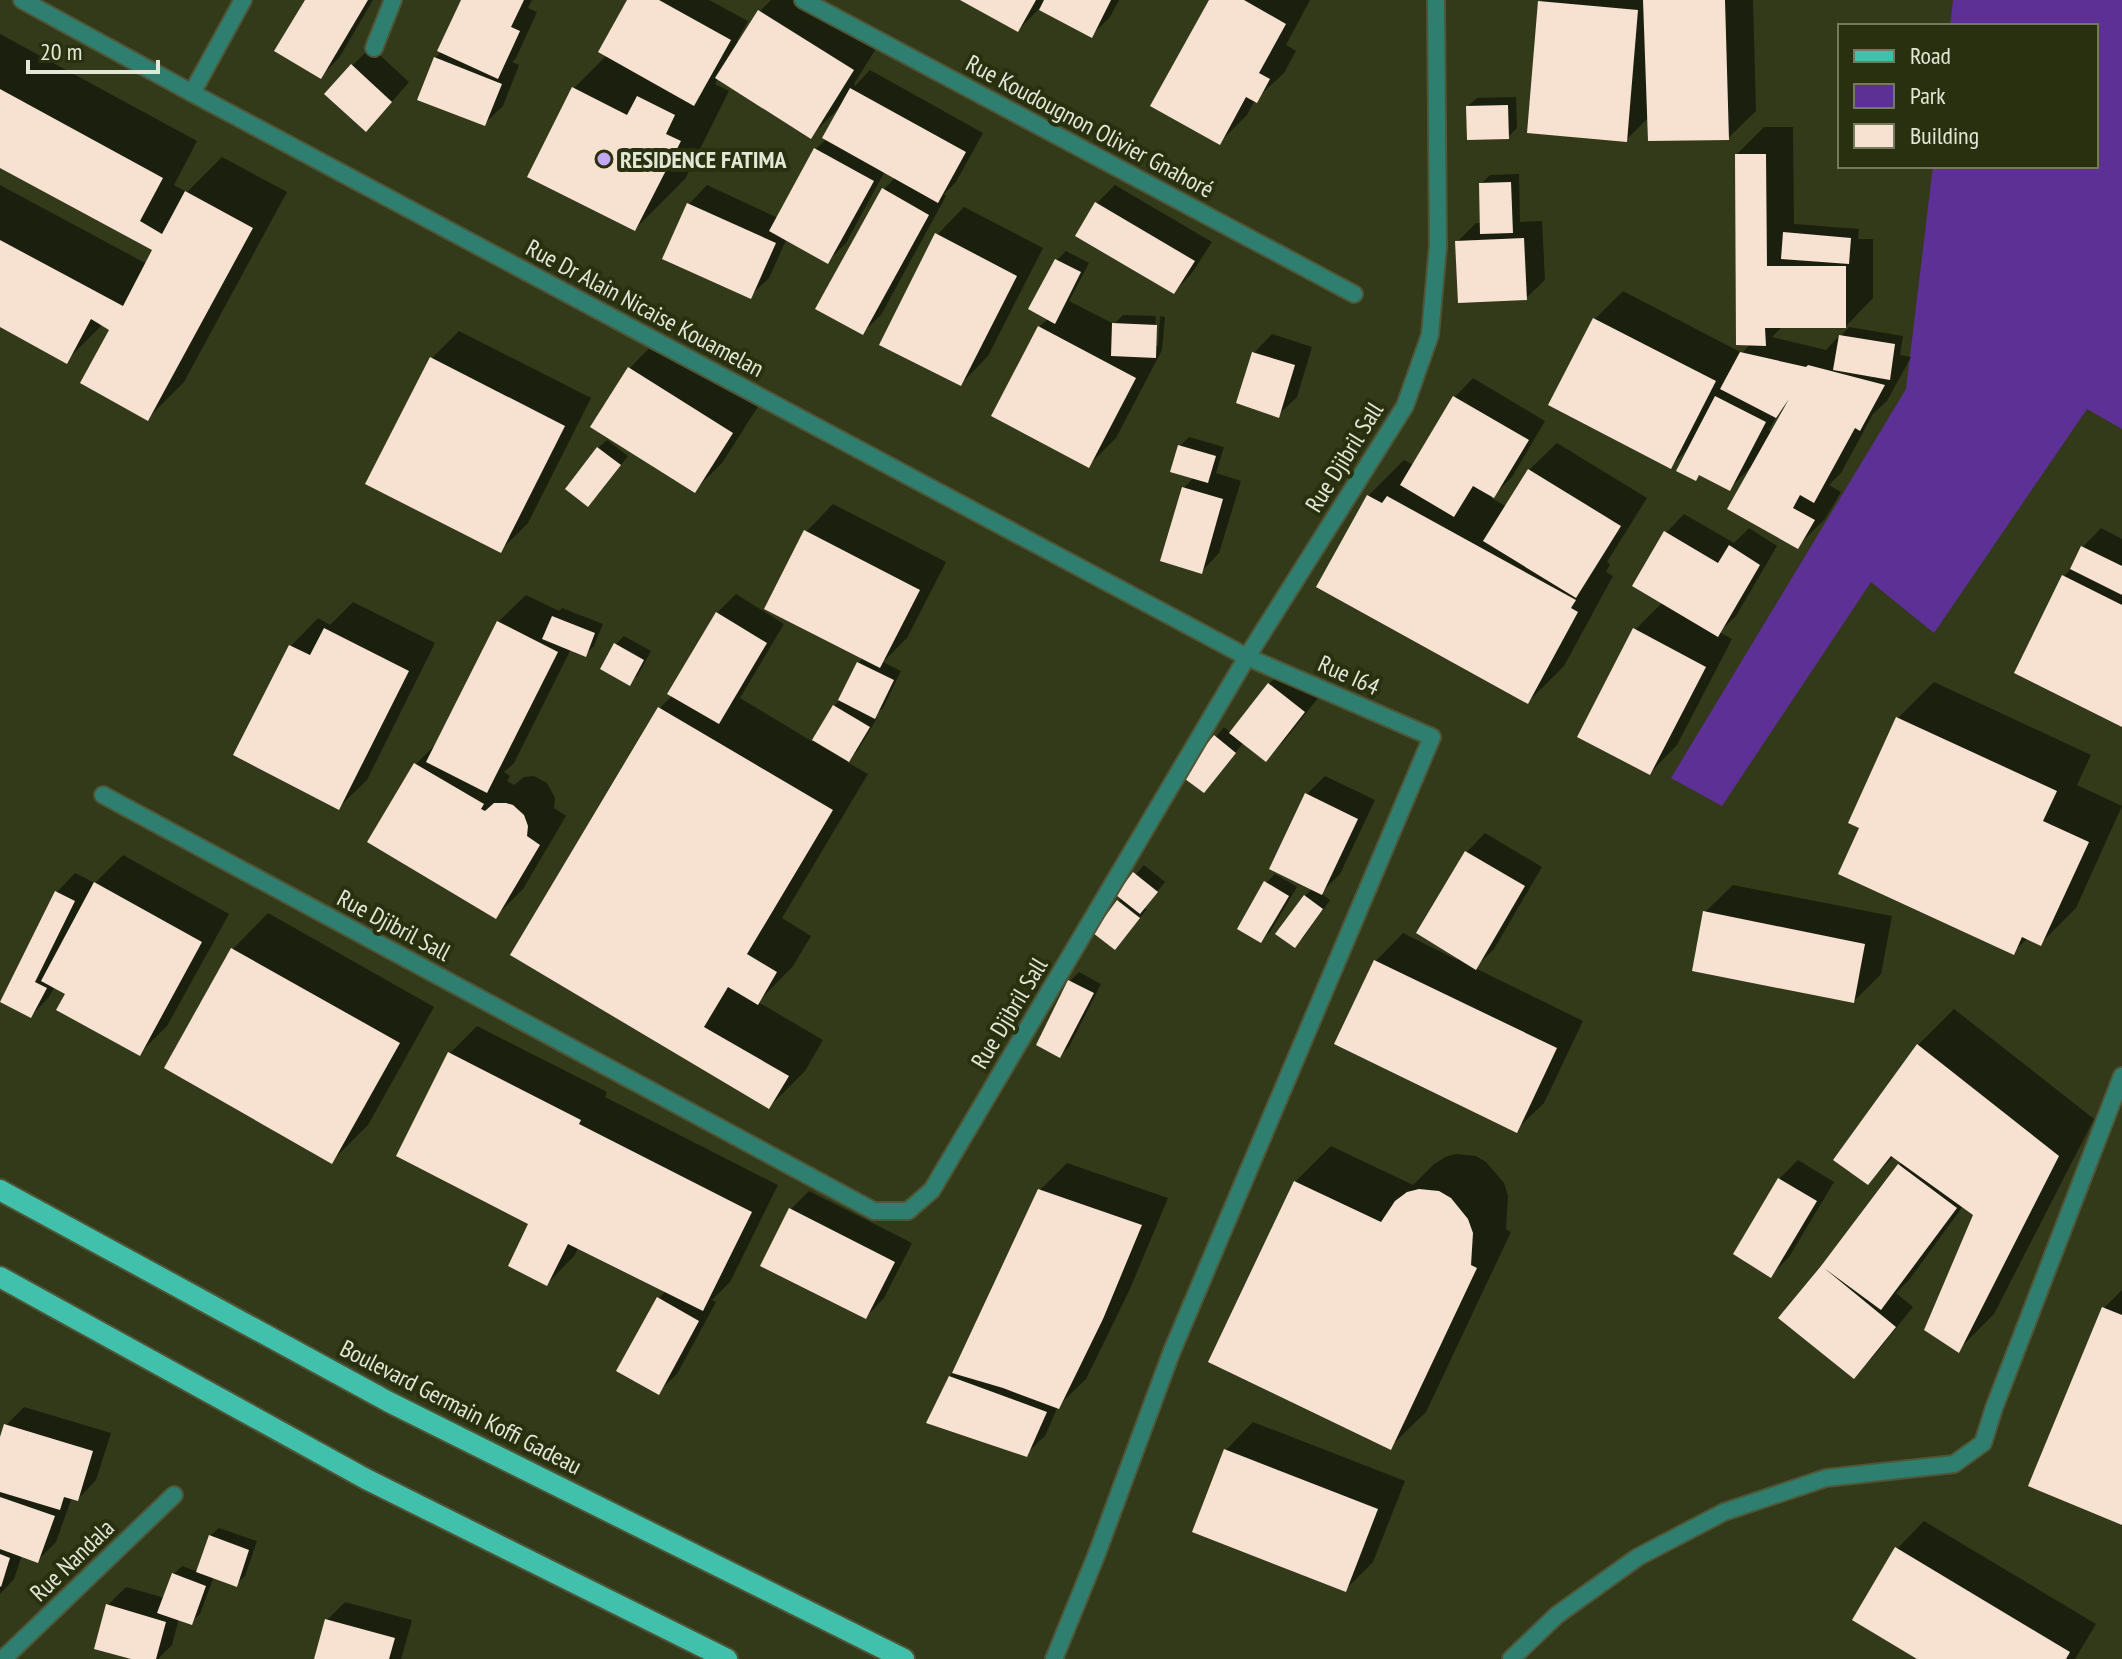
<svg xmlns="http://www.w3.org/2000/svg" width="2122" height="1659" font-family="'PT Sans Narrow',sans-serif">
	<rect width="100%" height="100%" fill="#333a19"/>
	<!-- green -->
	<polygon fill="#5c3094" points="1953,0 2122,0 2122,429 2087,409 1934,633 1871,582 1722,806 1671,778 1906,389 1933,166 2096,166 2096,26 1950,26"/>
	<!-- shadow -->
	<g fill="#0007" fill-rule="evenodd">
		<polygon points="307,0 373,0 339,58 321,76"/>
		<polygon points="463,0 532,0 528,8 537,12 516,58 512,62 519,65 503,106 484,124 435,58 442,51"/>
		<polygon points="629,0 709,0 748,21 737,41 740,43 760,11 771,0 813,0 880,42 854,84 855,86 870,70 983,133 956,182 944,194 946,196 881,315 862,333 818,308 884,189 896,177 885,171 846,243 828,261 787,238 769,278 750,296 689,204 707,185 778,218 816,149 826,139 840,107 811,136 718,78 715,84 729,91 685,179 635,229 574,88 607,55"/>
		<polygon points="964,0 1119,0 1110,17 1092,35 1040,8 1018,30"/>
		<polygon points="1211,0 1310,0 1286,45 1296,51 1284,73 1255,100 1247,115 1220,142"/>
		<polygon points="1542,0 1753,0 1756,111 1728,138 1649,117 1626,140 1540,1"/>
		<polygon points="0,34 197,141 174,185 187,192 222,157 287,192 184,382 148,418 112,329 103,324 66,361 0,325 0,185 147,264 155,250 0,166"/>
		<polygon points="371,47 409,82 384,111 352,66"/>
		<polygon points="1516,97 1517,128 1508,137 1468,106 1477,98"/>
		<path d="M1764,127h29l1,97 65,5 -1,10h15v59l-27,28h-63l-11,11 54,13 11,-12 3,1 1,-3 8,-9 54,9 -3,19 11,2 -24,44 -14,13 -32,59 -12,12 12,7 -16,27 -28,28 -45,-81 -22,22 -40,-41 -20,20 -119,-63 44,-85 28,-28 119,62 9,-10 -14,-189zM1785,407l-13,25 -3,-2 9,-16z"/>
		<polygon points="1519,174 1520,222 1542,221 1545,280 1526,298 1457,242 1476,223 1482,223 1481,184 1490,175"/>
		<polygon points="1115,185 1212,242 1192,273 1174,292 1078,235 1097,203"/>
		<polygon points="964,207 1043,248 988,356 961,384 937,235"/>
		<polygon points="1066,251 1089,263 1069,301 1114,324 1123,315 1156,316 1154,346 1158,346 1160,316 1165,317 1162,350 1116,438 1089,465 1039,327 1049,318 1031,308 1057,260"/>
		<polygon points="459,331 591,398 528,523 500,551 431,359"/>
		<polygon points="1272,334 1312,347 1297,397 1278,415 1254,353"/>
		<polygon points="657,340 759,405 722,463 695,490 630,368"/>
		<polygon points="1473,378 1545,421 1512,477 1491,498 1507,507 1529,470 1557,443 1647,498 1607,562 1610,564 1606,572 1613,576 1564,666 1528,702 1368,496 1404,460 1414,465 1455,397"/>
		<polygon points="1189,437 1224,447 1216,473 1241,481 1219,553 1201,572 1184,488 1194,477 1180,446"/>
		<polygon points="607,440 628,456 597,496 598,448"/>
		<polygon points="833,504 946,562 907,638 883,662 901,671 883,708 874,716 877,718 858,750 847,762 868,774 782,918 811,936 793,966 758,1002 823,1040 805,1071 769,1107 513,955 660,708 673,695 717,613 736,594 784,624 740,698 813,742 834,706 839,701 858,663 864,657 806,532"/>
		<polygon points="1684,514 1734,543 1749,528 1777,546 1736,616 1719,632 1732,639 1677,745 1650,773 1635,630 1663,602 1666,533"/>
		<polygon points="2101,528 2122,539 2122,724 2064,576 2073,567 2083,547"/>
		<polygon points="526,595 559,611 562,608 603,624 594,646 586,654 571,649 514,763 504,772 510,776 507,781 514,785 524,777 534,776 547,783 555,798 554,808 566,816 523,889 496,916 370,841 416,764 439,741 498,622"/>
		<polygon points="353,602 435,643 367,780 339,807 291,646 318,618 330,625"/>
		<polygon points="624,636 651,651 638,675 629,684 616,644"/>
		<polygon points="1288,666 1322,693 1284,741 1266,759 1244,742 1212,782 1184,775 1224,727 1231,733 1269,684"/>
		<polygon points="1934,682 2091,755 2077,785 2122,806 2076,908 2041,943 2028,938 2013,952 1862,827 1851,822 1898,718"/>
		<polygon points="1325,776 1375,800 1340,874 1321,893 1330,900 1304,937 1295,945 1305,896 1313,888 1307,794"/>
		<polygon points="1485,833 1542,867 1494,949 1475,968 1583,1021 1544,1103 1516,1130 1376,961 1403,933 1457,960 1459,957 1419,933 1467,852"/>
		<polygon points="123,855 229,914 167,1026 140,1053 68,993 55,986 49,997 31,1016 3,1001 57,892 75,873 95,883"/>
		<polygon points="1144,865 1165,882 1145,907 1147,909 1123,938 1096,932 1122,897 1118,895"/>
		<polygon points="1275,874 1297,887 1270,932 1261,941 1266,883"/>
		<polygon points="1733,885 1892,916 1881,974 1854,1001 1705,912"/>
		<polygon points="268,913 434,1007 368,1125 332,1161 233,949"/>
		<polygon points="1079,972 1101,984 1069,1047 1060,1056 1038,1044 1070,981"/>
		<polygon points="1954,1009 2094,1119 1994,1314 1958,1350 1975,1215 1963,1206 1909,1280 1896,1293 1913,1307 1872,1358 1853,1377 1781,1318 1902,1162 1894,1156 1867,1183 1918,1045"/>
		<polygon points="477,1026 607,1092 605,1097 778,1185 730,1282 712,1300 716,1302 677,1374 658,1392 659,1298 666,1291 579,1247 574,1256 547,1284 531,1223 450,1053"/>
		<polygon points="1331,1146 1413,1185 1433,1165 1445,1157 1456,1154 1476,1156 1486,1162 1504,1183 1508,1196 1506,1229 1511,1232 1426,1412 1390,1447 1295,1182"/>
		<polygon points="1798,1160 1834,1182 1789,1257 1771,1275 1779,1179"/>
		<polygon points="1067,1163 1168,1198 1130,1289 1086,1379 1058,1406 1045,1436 1026,1454 950,1377 1039,1191"/>
		<polygon points="809,1191 912,1243 884,1298 866,1317 791,1209"/>
		<polygon points="2122,1290 2122,1523 2104,1308"/>
		<polygon points="24,1407 111,1433 96,1480 78,1499 72,1497 56,1542 38,1560 22,1555 14,1579 0,1594 0,1444 6,1425"/>
		<polygon points="1253,1422 1405,1481 1373,1562 1345,1590 1226,1450"/>
		<polygon points="1924,1521 2096,1624 2075,1659 1921,1659 1897,1549"/>
		<polygon points="219,1528 257,1541 245,1576 236,1584 214,1576 200,1614 191,1622 179,1618 172,1645 158,1659 139,1659 108,1605 126,1587 165,1598 173,1575 182,1566 198,1572 210,1536"/>
		<polygon points="345,1602 412,1620 401,1659 317,1659 327,1620"/>
	</g>
	<!-- building -->
	<g fill="#f7e1d1">
		<polygon points="305,0 368,0 321,79 274,51"/>
		<polygon points="461,0 524,0 511,27 520,31 498,79 437,51"/>
		<polygon points="627,0 659,0 731,40 694,106 598,52"/>
		<polygon points="960,0 1036,0 1018,32"/>
		<polygon points="1044,0 1111,0 1092,38 1039,10"/>
		<polygon points="1209,0 1244,0 1286,24 1259,73 1270,79 1257,103 1246,97 1220,145 1150,106"/>
		<polygon points="1643,0 1725,0 1729,140 1648,141"/>
		<polygon points="1538,1 1638,10 1627,142 1527,133"/>
		<polygon points="758,10 854,70 811,139 715,78"/>
		<polygon points="434,57 502,84 485,126 417,100"/>
		<polygon points="351,64 392,102 366,132 324,94"/>
		<polygon points="572,87 627,115 637,96 675,115 666,134 681,141 635,231 527,177"/>
		<polygon points="850,88 966,152 938,203 822,138"/>
		<polygon points="0,89 163,178 140,221 162,234 185,191 253,228 148,421 80,383 109,330 91,319 67,364 0,327 0,240 123,306 152,250 0,168"/>
		<polygon points="1508,105 1509,139 1467,140 1466,106"/>
		<polygon points="814,148 874,181 828,264 769,231"/>
		<polygon points="1735,154 1766,154 1767,266 1846,266 1846,328 1765,328 1766,346 1736,345"/>
		<polygon points="1511,182 1513,233 1480,234 1479,183"/>
		<polygon points="882,188 929,215 863,335 815,309"/>
		<polygon points="1095,202 1195,261 1174,294 1075,236"/>
		<polygon points="687,203 776,243 751,299 662,259"/>
		<polygon points="1783,232 1851,238 1849,264 1781,259"/>
		<polygon points="935,233 1017,276 961,386 879,345"/>
		<polygon points="1524,238 1527,300 1458,303 1455,241"/>
		<polygon points="1055,259 1081,272 1055,324 1028,309"/>
		<polygon points="1593,318 1716,381 1671,469 1548,405"/>
		<polygon points="1112,323 1157,325 1156,358 1111,356"/>
		<polygon points="1038,326 1136,378 1089,468 991,416"/>
		<polygon points="1839,335 1895,344 1890,380 1833,370"/>
		<polygon points="1252,352 1295,365 1279,418 1236,403"/>
		<polygon points="1740,352 1806,367 1808,365 1885,385 1860,431 1855,428 1814,503 1800,495 1793,508 1815,520 1798,549 1727,509 1789,399 1776,418 1720,389"/>
		<polygon points="430,357 565,426 501,553 365,484"/>
		<polygon points="628,367 733,433 695,493 590,427"/>
		<polygon points="1453,396 1529,440 1494,498 1473,486 1454,517 1400,485"/>
		<polygon points="1715,396 1766,422 1730,491 1699,475 1696,481 1676,471"/>
		<polygon points="1178,445 1216,456 1208,483 1170,472"/>
		<polygon points="597,447 621,465 588,507 565,489"/>
		<polygon points="1528,469 1621,526 1576,598 1483,541"/>
		<polygon points="1182,487 1223,499 1202,574 1160,561"/>
		<polygon points="1367,495 1382,503 1387,496 1576,600 1571,608 1578,612 1528,704 1316,587"/>
		<polygon points="804,530 920,590 880,668 764,609"/>
		<polygon points="1664,531 1718,563 1729,545 1760,565 1718,637 1632,586"/>
		<polygon points="2081,546 2122,566 2122,595 2070,569"/>
		<polygon points="2062,575 2122,605 2122,727 2014,673"/>
		<polygon points="716,612 767,643 719,724 667,694"/>
		<polygon points="552,616 595,633 586,657 542,639"/>
		<polygon points="497,621 558,652 487,793 426,762"/>
		<polygon points="324,628 409,671 339,810 233,755 289,645 310,655"/>
		<polygon points="1633,628 1706,667 1650,775 1577,737"/>
		<polygon points="614,643 644,660 630,686 600,669"/>
		<polygon points="857,662 894,680 875,719 838,700"/>
		<polygon points="1268,683 1305,712 1266,762 1229,733"/>
		<polygon points="833,705 870,727 849,762 812,740"/>
		<polygon points="658,707 833,810 747,954 777,972 758,1005 728,987 704,1027 789,1076 769,1109 510,955"/>
		<polygon points="1896,717 2057,791 2043,821 2089,842 2041,946 2022,937 2014,955 1838,874 1859,828 1848,823"/>
		<polygon points="1214,735 1236,753 1204,793 1181,776"/>
		<polygon points="414,763 484,804 481,809 485,811 494,803 506,803 513,805 524,815 528,826 527,836 540,845 496,919 367,842"/>
		<polygon points="1305,793 1358,819 1322,895 1269,869"/>
		<polygon points="1465,851 1525,886 1476,970 1416,933"/>
		<polygon points="1133,872 1158,892 1140,914 1116,895"/>
		<polygon points="1264,881 1289,896 1261,943 1237,929"/>
		<polygon points="94,882 202,942 140,1056 56,1010 65,994 41,981"/>
		<polygon points="55,891 75,901 35,982 47,988 31,1018 0,1002"/>
		<polygon points="1304,895 1323,909 1295,948 1275,934"/>
		<polygon points="1117,900 1140,918 1115,950 1093,933"/>
		<polygon points="1703,911 1865,944 1854,1003 1692,971"/>
		<polygon points="231,948 400,1043 332,1164 164,1068"/>
		<polygon points="1374,960 1557,1048 1517,1133 1334,1044"/>
		<polygon points="1068,980 1094,993 1060,1058 1036,1045"/>
		<polygon points="1917,1044 2059,1156 1959,1353 1924,1330 1973,1215 1891,1156 1868,1185 1833,1160"/>
		<polygon points="448,1052 581,1120 579,1124 752,1212 703,1311 568,1244 547,1286 508,1266 528,1224 396,1156"/>
		<polygon points="1898,1164 1957,1208 1881,1310 1824,1268 1896,1327 1854,1379 1778,1318 1821,1266"/>
		<polygon points="1778,1178 1817,1201 1771,1278 1733,1254"/>
		<polygon points="1294,1181 1381,1222 1395,1201 1407,1192 1419,1189 1439,1191 1451,1198 1468,1219 1473,1233 1471,1265 1477,1268 1391,1450 1208,1362"/>
		<polygon points="1038,1189 1142,1225 1103,1319 1059,1409 1003,1388 952,1373"/>
		<polygon points="789,1208 895,1262 866,1319 760,1266"/>
		<polygon points="657,1297 699,1321 659,1395 616,1371"/>
		<polygon points="2102,1307 2122,1315 2122,1525 2028,1486"/>
		<polygon points="949,1376 1047,1412 1027,1457 926,1423"/>
		<polygon points="4,1424 93,1451 78,1501 64,1497 60,1510 0,1492 0,1437"/>
		<polygon points="1224,1449 1378,1509 1346,1592 1192,1532"/>
		<polygon points="0,1497 55,1516 38,1563 0,1549"/>
		<polygon points="209,1535 249,1550 237,1587 196,1572"/>
		<polygon points="1895,1547 2070,1652 2066,1659 1917,1659 1852,1620"/>
		<polygon points="0,1554 10,1558 1,1587 0,1586"/>
		<polygon points="172,1573 206,1586 192,1625 157,1613"/>
		<polygon points="106,1604 166,1622 156,1659 131,1659 94,1649"/>
		<polygon points="325,1619 395,1638 389,1659 314,1659"/>
	</g>
	<g fill="none" stroke-linecap="round" stroke-linejoin="round">
		<defs>
			<g id="service">
				<polyline points="374,48 393,0"/>
				<polyline points="1511,1659 1557,1615 1638,1557 1724,1512 1826,1478 1954,1464 1983,1443 1994,1408 2122,1076"/>
			</g>
			<g id="minor">
				<polyline points="22,0 192,93 1247,657 1432,737 1172,1351 1096,1556 1054,1659"/>
				<polyline points="803,0 1354,294"/>
				<polyline points="192,93 243,0"/>
				<polyline points="103,795 874,1211 908,1211 932,1190 1247,657 1405,406 1430,335 1438,246 1436,0"/>
				<polyline points="3,1659 174,1495"/>
			</g>
			<g id="primary">
				<polyline points="0,1190 389,1402 904,1659"/>
				<polyline points="0,1277 366,1479 727,1659"/>
			</g>
		</defs>
		<!-- service casing -->
		<use href="#service" stroke="#4f5637" stroke-width="20"/>
		<!-- minor casing -->
		<use href="#minor" stroke="#4f5637" stroke-width="20"/>
		<!-- primary casing -->
		<use href="#primary" stroke="#4f5637" stroke-width="24"/>
		<!-- service -->
		<use href="#service" stroke="#2f7f71" stroke-width="16"/>
		<!-- minor -->
		<use href="#minor" stroke="#2f7f71" stroke-width="16"/>
		<!-- primary -->
		<use href="#primary" stroke="#41c0ab" stroke-width="20"/>
	</g>
	<!-- markers -->
	<circle fill="#c2a8f3" stroke="#29300f" stroke-width="3" cx="604" cy="159" r="8"/>
	<g text-anchor="middle" dominant-baseline="central" stroke-width="8" stroke-linejoin="round" paint-order="stroke">
		<!-- street labels -->
		<g font-size="24" fill="#e2e8d5" stroke="#29300f">
			<text transform="translate(1090 126) rotate(28)">Rue Koudougnon Olivier Gnahoré</text>
			<text transform="translate(645 308) rotate(28)">Rue Dr Alain Nicaise Kouamelan</text>
			<text transform="translate(1344 457) rotate(-58)">Rue Djibril Sall</text>
			<text transform="translate(1349 675) rotate(24)">Rue I64</text>
			<text transform="translate(394 925) rotate(28)">Rue Djibril Sall</text>
			<text transform="translate(1009 1013) rotate(-59)">Rue Djibril Sall</text>
			<text transform="translate(461 1407) rotate(27)">Boulevard Germain Koffi Gadeau</text>
			<text transform="translate(72 1560) rotate(-44)">Rue Nandala</text>
		</g>
		<!-- poi labels -->
		<g font-size="24" font-weight="bold" fill="#e2e8d5" stroke="#29300f" text-anchor="start">
			<text x="620" y="159">RESIDENCE FATIMA</text>
		</g>
	</g>
	<!-- legend -->
	<rect x="1838" y="24" width="260" height="144" fill="#29300f" stroke="#737a5e" stroke-width="2"/>
	<rect x="1854" y="50" width="40" height="12" fill="#41c0ab" stroke="#737a5e" stroke-width="2"/>
	<text x="1910" y="64" font-size="24" fill="#e2e8d5">Road</text>
	<rect x="1854" y="84" width="40" height="24" fill="#5c3094" stroke="#737a5e" stroke-width="2"/>
	<text x="1910" y="104" font-size="24" fill="#e2e8d5">Park</text>
	<rect x="1854" y="124" width="40" height="24" fill="#f7e1d1" stroke="#737a5e" stroke-width="2"/>
	<text x="1910" y="144" font-size="24" fill="#e2e8d5">Building</text>
	<!-- scale -->
	<path d="M28 60v12h130v-12" fill="none" stroke="#e2e8d5" stroke-width="4"/>
	<text x="40" y="60" font-size="24" fill="#e2e8d5" stroke="#29300f" stroke-width="6" paint-order="stroke">20 m</text>
</svg>
